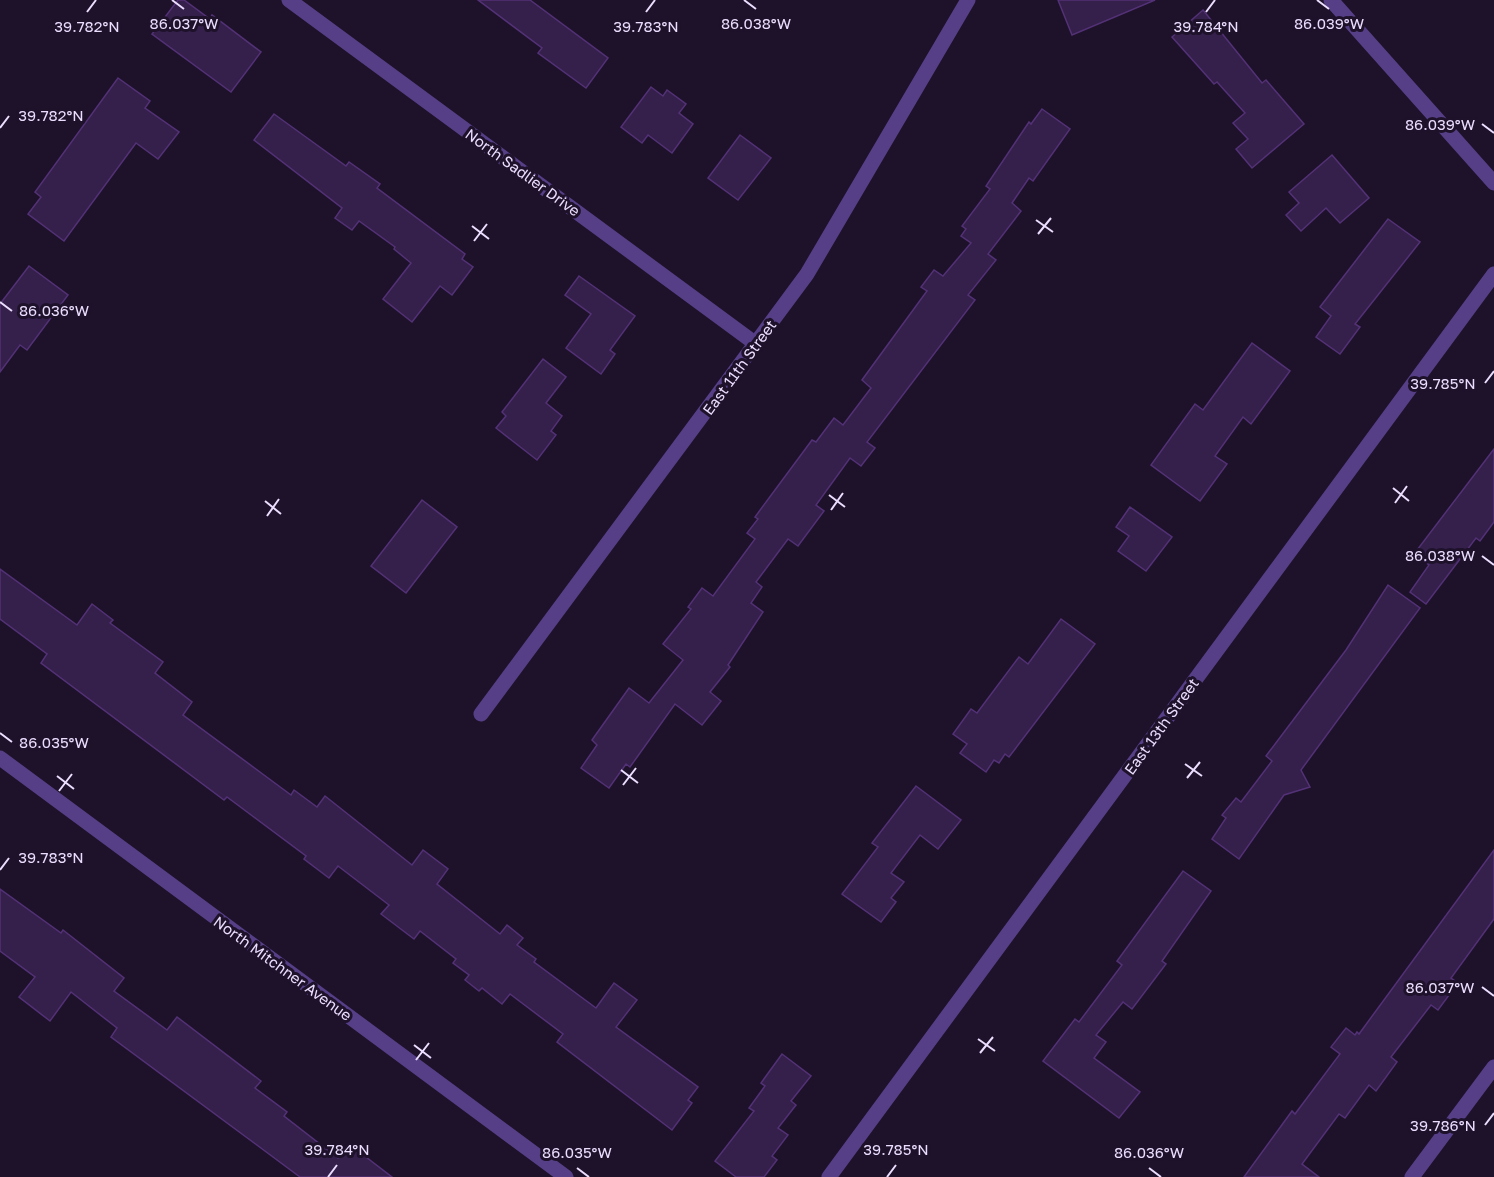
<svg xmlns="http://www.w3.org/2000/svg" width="1494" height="1177" font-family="'Golos Text',sans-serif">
	<rect width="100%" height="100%" fill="#1e122b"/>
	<!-- building -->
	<g fill="#351f4b" stroke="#533176" stroke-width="1.5">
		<polygon points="178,0 184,0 210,19 212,15 261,52 231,92 152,34"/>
		<polygon points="478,0 530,0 608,58 586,88 538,53 542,48"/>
		<polygon points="1058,0 1155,0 1072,35"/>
		<polygon points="1203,10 1262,83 1266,80 1304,124 1252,168 1236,149 1248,139 1233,123 1245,113 1217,82 1214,84 1172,37"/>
		<polygon points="118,78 150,101 145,108 179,132 158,159 136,143 64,241 28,214 41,197 35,192"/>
		<polygon points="651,87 663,96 667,90 686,104 679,113 693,124 672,153 648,135 642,143 621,127"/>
		<polygon points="1042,109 1070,129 1033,181 1029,178 1012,203 1021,211 988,254 996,260 968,295 975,300 867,442 875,448 861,466 850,458 816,505 824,511 798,546 788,539 756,582 762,587 751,603 763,612 728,665 730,667 710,692 721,701 702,725 675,704 630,767 626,764 609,788 581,768 597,745 592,740 629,688 649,703 683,660 663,644 691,609 688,607 702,588 713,596 755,539 747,533 758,519 755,517 812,440 816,442 834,418 843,425 871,388 862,380 927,291 921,287 934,270 943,276 971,243 961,236 966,229 962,226 990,189 986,186 1029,122 1031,124"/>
		<polygon points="274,114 346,166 349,162 380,184 377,188 465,254 462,259 473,267 452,295 440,286 412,322 383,299 411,263 394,249 395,247 359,221 352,230 335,218 342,208 254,140"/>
		<polygon points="740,135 771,158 738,200 708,178"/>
		<polygon points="1332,155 1369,198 1340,223 1326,208 1301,231 1286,215 1299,203 1289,192"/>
		<polygon points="1388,219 1420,242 1355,324 1360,327 1340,354 1316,337 1331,316 1320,307"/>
		<polygon points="29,266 68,295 27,350 20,345 0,372 0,304"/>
		<polygon points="579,276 635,316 610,350 615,354 601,374 566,348 591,314 565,295"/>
		<polygon points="1252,343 1290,371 1251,424 1243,417 1215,456 1227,464 1200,501 1151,465 1195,404 1203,410"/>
		<polygon points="543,359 566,377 546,403 562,416 551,431 556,435 537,460 496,428 506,416 502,412"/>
		<polygon points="1494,449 1494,522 1480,541 1476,538 1426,604 1410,592 1429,565 1414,554"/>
		<polygon points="422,500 457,527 406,593 371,566"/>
		<polygon points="1130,507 1172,537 1146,571 1118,551 1129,536 1116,527"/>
		<polygon points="0,569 77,625 92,604 113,620 110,623 163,662 155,673 192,702 183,715 291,795 294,790 317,807 325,796 412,865 423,850 448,869 437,884 500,934 507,925 523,938 517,945 536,959 534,962 596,1008 614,983 637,1000 616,1027 698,1087 688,1100 692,1103 672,1130 557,1042 563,1034 510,994 502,1004 482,988 479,991 465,980 469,975 453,963 456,959 420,931 414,939 381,914 389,905 338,866 329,878 304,859 306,856 227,797 224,800 41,663 47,654 0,619"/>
		<polygon points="1388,585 1420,608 1301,770 1310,787 1284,795 1239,859 1212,839 1226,818 1222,815 1236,798 1241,802 1272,761 1266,756 1346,650"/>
		<polygon points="1061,619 1095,644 1009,757 1005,754 999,763 994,760 986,772 960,753 967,744 953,734 971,709 977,713 1019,657 1028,664"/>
		<polygon points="916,786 961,820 938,849 920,835 891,873 904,882 891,898 896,902 881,922 842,894 878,847 872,843"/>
		<polygon points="1494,850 1494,919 1451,978 1458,983 1438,1010 1431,1005 1391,1057 1397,1062 1376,1091 1369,1085 1345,1118 1339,1114 1302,1164 1319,1177 1244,1177 1292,1111 1295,1114 1340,1054 1331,1047 1346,1028 1355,1035 1357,1032 1359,1034"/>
		<polygon points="1183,871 1211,891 1162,961 1166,964 1132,1009 1123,1002 1096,1035 1106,1042 1094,1058 1140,1092 1119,1118 1043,1061 1075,1019 1079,1022 1122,965 1117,961"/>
		<polygon points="0,889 61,933 63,930 124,978 114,991 167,1030 177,1017 261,1081 255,1088 287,1112 284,1116 338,1158 349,1144 392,1177 300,1177 111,1037 117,1028 71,992 50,1021 19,997 35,977 0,951"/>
		<polygon points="782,1054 811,1076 791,1101 796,1105 778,1128 788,1135 772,1156 777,1160 764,1177 736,1177 715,1161 754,1111 749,1108 765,1086 761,1083"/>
	</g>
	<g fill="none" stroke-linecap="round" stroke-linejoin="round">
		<!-- minor -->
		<g stroke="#573f88" stroke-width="15">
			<polyline points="289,0 756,344"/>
			<polyline points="1331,0 1494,183"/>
			<polyline points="481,714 807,274 968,0"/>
			<polyline points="0,758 566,1177"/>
			<polyline points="829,1177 1494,274"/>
			<polyline points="1412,1177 1494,1067"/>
		</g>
	</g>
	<!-- ticks -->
	<path fill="none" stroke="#eaddfe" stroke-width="2" d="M172,0l12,9M744,0l12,9M1317,0l12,9M87,12l9,-12M646,12l9,-12M1206,12l9,-12M1482,124l12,9M0,128l9,-12M1036,220l17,12M472,226l17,13M1038,234l13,-16M474,241l13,-17M0,302l12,9M1485,383l9,-12M1393,488l16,13M829,495l16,12M265,501l16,13M1395,503l12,-17M831,510l12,-17M267,516l12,-17M1482,556l12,9M0,733l12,9M1185,764l17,12M621,770l17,13M57,776l17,13M1187,778l13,-16M623,785l13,-17M59,791l13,-17M0,870l9,-12M1482,987l12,9M978,1039l17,12M414,1045l17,13M980,1053l13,-16M416,1060l13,-17M1485,1125l9,-12M577,1168l12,9M1149,1168l12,9M328,1177l9,-12M887,1177l9,-12"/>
	<g text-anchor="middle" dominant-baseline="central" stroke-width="6" stroke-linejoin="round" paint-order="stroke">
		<!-- street labels -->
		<g font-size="15" fill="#eaddfe" stroke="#1e122b">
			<text transform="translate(523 172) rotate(36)">North Sadlier Drive</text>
			<text transform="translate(739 367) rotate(-54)">East 11th Street</text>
			<text transform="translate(1161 726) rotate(-54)">East 13th Street</text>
			<text transform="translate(283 968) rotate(36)">North Mitchner Avenue</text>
		</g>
	</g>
	<g font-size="15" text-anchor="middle" fill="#eaddfe" stroke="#1e122b" stroke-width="6" stroke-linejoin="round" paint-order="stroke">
		<text x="184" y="29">86.037°W</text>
		<text x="1329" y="29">86.039°W</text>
		<text x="756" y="29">86.038°W</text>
		<text x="87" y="32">39.782°N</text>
		<text x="646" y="32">39.783°N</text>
		<text x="1206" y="32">39.784°N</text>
		<text x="51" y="121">39.782°N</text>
		<text x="1440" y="130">86.039°W</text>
		<text x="54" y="316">86.036°W</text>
		<text x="1443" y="389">39.785°N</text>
		<text x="1440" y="561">86.038°W</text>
		<text x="54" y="748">86.035°W</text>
		<text x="51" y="863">39.783°N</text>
		<text x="1440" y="993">86.037°W</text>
		<text x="1443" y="1131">39.786°N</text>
		<text x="337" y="1155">39.784°N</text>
		<text x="896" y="1155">39.785°N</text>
		<text x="577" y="1158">86.035°W</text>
		<text x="1149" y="1158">86.036°W</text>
	</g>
</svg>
